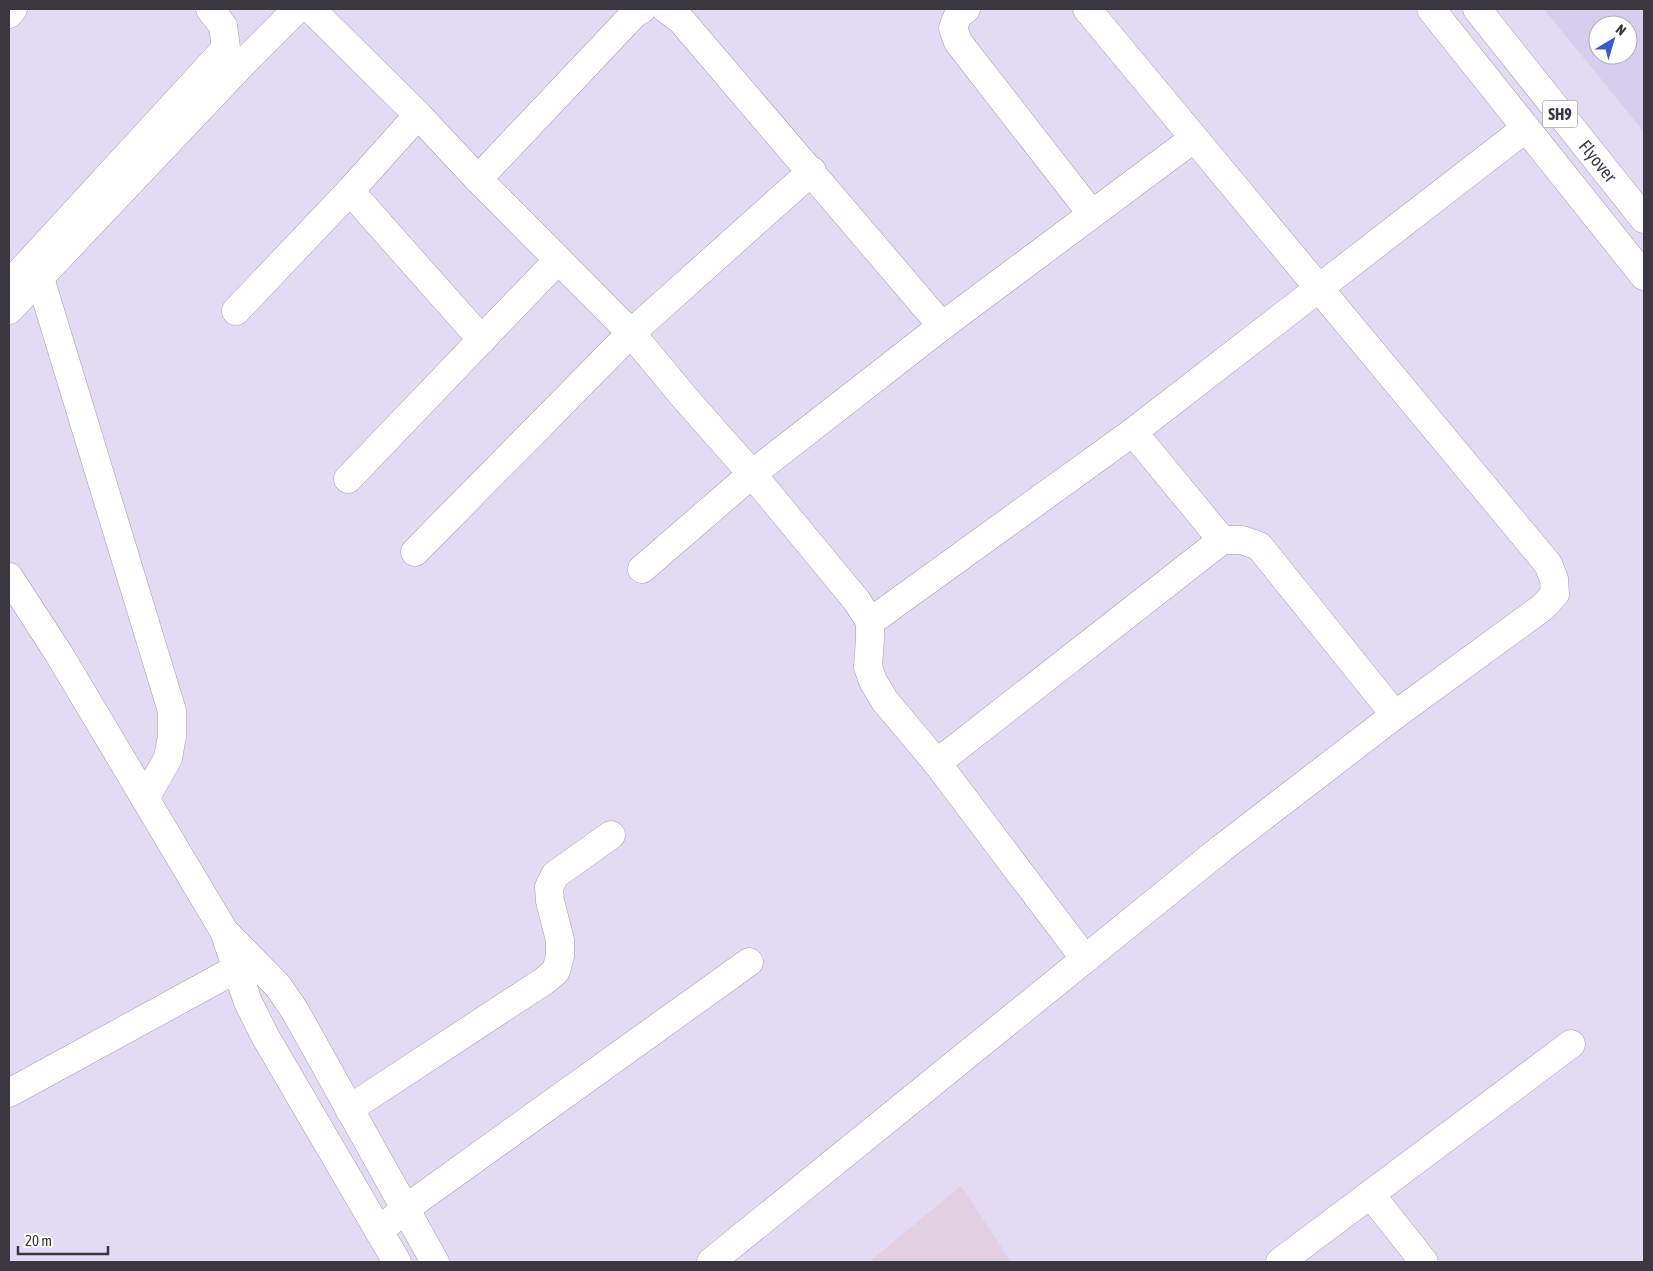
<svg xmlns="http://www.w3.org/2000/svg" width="1653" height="1271" font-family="'Asap Condensed',sans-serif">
	<rect width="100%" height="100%" fill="#e3dbf3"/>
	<!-- built -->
	<path fill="#d7cdec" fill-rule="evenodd" d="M1544,9h100v123zM1598,25h30v30h-30z"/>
	<!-- education -->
	<polygon fill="#e2cfe0" points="961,1186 1011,1262 869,1262"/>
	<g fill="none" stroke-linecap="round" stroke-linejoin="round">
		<defs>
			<g id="minor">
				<polyline points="311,9 418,115 478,179 631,333 684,397 752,474 857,601 870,622 870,638 868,667 873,681 885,701 937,763 1085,959"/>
				<polyline points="666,9 681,20 942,326"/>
				<polyline points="966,9 958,15 953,28 958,42 1091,213"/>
				<polyline points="1431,9 1644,276"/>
				<polyline points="9,14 13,9"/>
				<polyline points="478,179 635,13 642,9"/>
				<polyline points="350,191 482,340"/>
				<polyline points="40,278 172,711 172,736 168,758 146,797"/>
				<polyline points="13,280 226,48 223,26 210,9"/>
				<polyline points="9,310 246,60 297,9"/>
				<polyline points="236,311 350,191 418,115"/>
				<polyline points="348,479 558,260"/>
				<polyline points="1222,540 1242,540 1259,546 1395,715"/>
				<polyline points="415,552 631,333 812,171"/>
				<polyline points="642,569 752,474 942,326 1193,139"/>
				<polyline points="9,577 59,654 224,931 248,1002 265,1036 397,1262"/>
				<polyline points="870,622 1133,432 1526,128"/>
				<polyline points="937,763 1222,540 1133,432"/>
				<polyline points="227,934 278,986 295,1011 435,1262"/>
				<polyline points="9,1093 236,969"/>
				<polyline points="349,1109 544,981 556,971 560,956 560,940 550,901 549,887 555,875 611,835"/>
				<polyline points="1371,1195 1424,1262"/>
				<polyline points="379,1231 405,1209 749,962"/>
				<polyline points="711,1262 1222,848 1395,715 1543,607 1555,594 1554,579 1548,564 1087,9"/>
				<polyline points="1280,1262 1571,1044"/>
			</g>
			<polyline id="major" points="1477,9 1644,219"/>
		</defs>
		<!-- minor casing -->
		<use href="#minor" stroke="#a49db4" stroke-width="29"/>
		<!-- major casing -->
		<use href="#major" stroke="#a49db4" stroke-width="29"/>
		<!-- minor -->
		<use href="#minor" stroke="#fff" stroke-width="28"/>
		<!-- major -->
		<use href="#major" stroke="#fff" stroke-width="28"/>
	</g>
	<g text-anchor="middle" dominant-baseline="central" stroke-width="4" stroke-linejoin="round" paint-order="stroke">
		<!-- shield labels -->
		<rect fill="#fff" stroke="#757379" stroke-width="1" x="1542.5" y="100.5" width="35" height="27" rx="4"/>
		<g font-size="16" font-weight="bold" fill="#3a3740">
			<text x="1560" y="114">SH9</text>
		</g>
		<!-- street labels -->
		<g font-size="18" fill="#3a3740" stroke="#fff">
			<text transform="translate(1598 161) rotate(51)">Flyover</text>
		</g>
	</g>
	<!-- border -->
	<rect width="1653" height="1271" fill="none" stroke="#3a3740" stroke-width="20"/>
	<!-- north arrow -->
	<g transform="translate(1613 40) rotate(38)"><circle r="24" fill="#ffffff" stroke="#b0afb3"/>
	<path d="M0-4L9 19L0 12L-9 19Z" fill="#375ccd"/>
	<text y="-8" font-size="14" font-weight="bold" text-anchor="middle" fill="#3a3740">N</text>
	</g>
	<!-- scale -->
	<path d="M18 1246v8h90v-8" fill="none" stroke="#3a3740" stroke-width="2.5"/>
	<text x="25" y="1246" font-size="15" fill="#3a3740" stroke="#ffffff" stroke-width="4" paint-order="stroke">20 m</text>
</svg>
